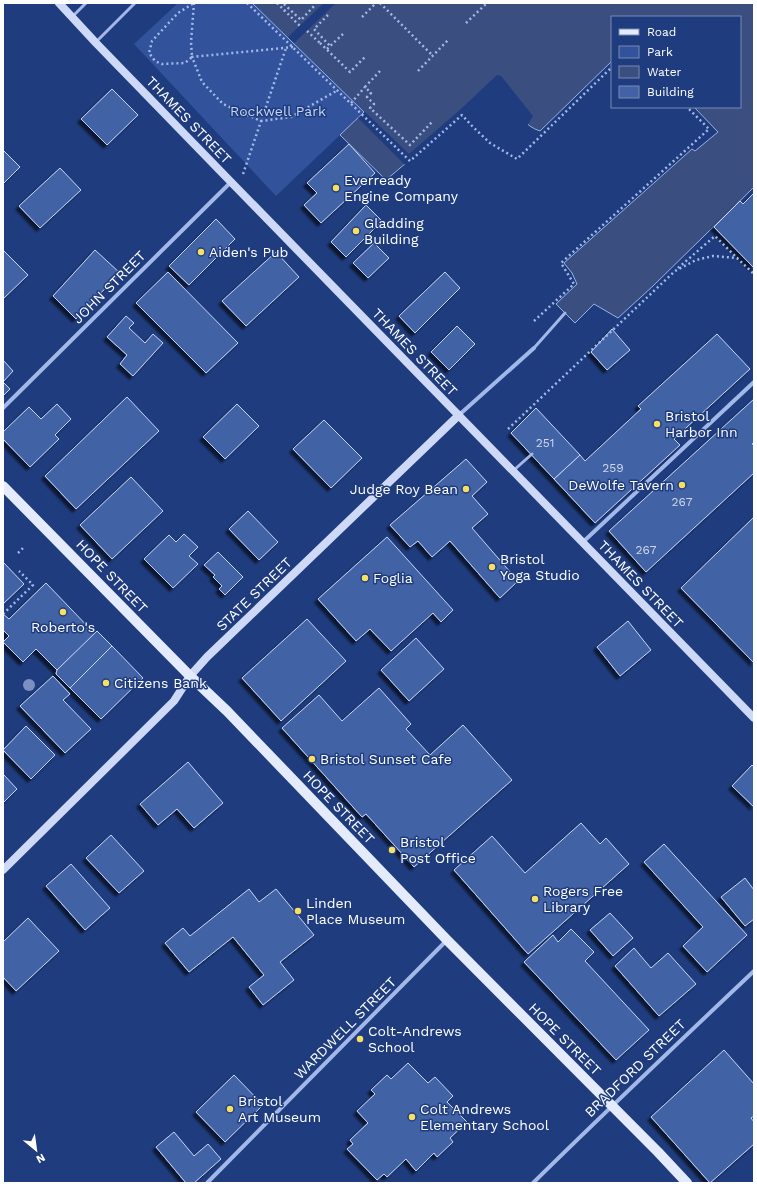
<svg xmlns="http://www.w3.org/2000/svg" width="757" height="1186" font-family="'Work Sans',sans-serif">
	<defs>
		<filter id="shadow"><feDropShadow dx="-3.5" dy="3.5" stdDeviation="1" flood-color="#0009"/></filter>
	</defs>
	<rect width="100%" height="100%" fill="#1f3c7e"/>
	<!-- green -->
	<polygon fill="#32539c" points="178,3 252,3 328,76 344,78 365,112 358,118 386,180 340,135 276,196 134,44"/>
	<!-- water -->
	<path fill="#3a4f80" stroke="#96b1e9" d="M252,3h502v184l-101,99 -35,32 -24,-14 -19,19 -19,-19 21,-20 -5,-11 -8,-10 128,-114 3,2 23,-19 -24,-25h46v-90h-128v44l-72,70c-16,-5 -21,-18 -33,-29 -4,-5 -10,-8 -15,-12l-106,90 -46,-45 24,-23z"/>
	<!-- pier -->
	<g fill="#1f3c7e">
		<polygon points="324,3 336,3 294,43 288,37"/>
		<polygon points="497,75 501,76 533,116 527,126 522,122 505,102 492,93 406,166 358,118 365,112 409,154 462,108"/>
	</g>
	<!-- building -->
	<g fill="#4362a6" stroke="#c6d5f6" filter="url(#shadow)">
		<polygon points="112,89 138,115 107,145 81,119"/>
		<polygon points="349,144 375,173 321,223 304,205 317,193 307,183"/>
		<polygon points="3,150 20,167 3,184"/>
		<polygon points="60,168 81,190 40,228 19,206"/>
		<polygon points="754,193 754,268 714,227 740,201 743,204"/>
		<polygon points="366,205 382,221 346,257 331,242"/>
		<polygon points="216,219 235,239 189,285 169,266"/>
		<polygon points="374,243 389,258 368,278 353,263"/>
		<polygon points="3,250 28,275 3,299"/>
		<polygon points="95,250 120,273 76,319 53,296"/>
		<polygon points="276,252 299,277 246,326 222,301"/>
		<polygon points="168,272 238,343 206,373 136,303"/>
		<polygon points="445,272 460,288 415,333 399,316"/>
		<polygon points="126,316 134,323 129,328 145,343 153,334 163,343 133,376 120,364 127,355 107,337"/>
		<polygon points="457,326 475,344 449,370 431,352"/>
		<polygon points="612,329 630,350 607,370 591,352"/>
		<polygon points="717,334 750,369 674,439 680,445 595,523 554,479 580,455 585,461 641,409 638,406"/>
		<polygon points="3,360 13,371 3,382"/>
		<polygon points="3,382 10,389 3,396"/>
		<polygon points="127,397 159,431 76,509 45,476"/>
		<polygon points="754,399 754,442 752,444 754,445 754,473 646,572 609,531"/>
		<polygon points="57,404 71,419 55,435 59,439 30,467 3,439 3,432 29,407 41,419"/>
		<polygon points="237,404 259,426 225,459 203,437"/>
		<polygon points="536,408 580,455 554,479 511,433"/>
		<polygon points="324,420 362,458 331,488 293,449"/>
		<polygon points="466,459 487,482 472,496 488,514 472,528 518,581 500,598 450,541 432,557 418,541 410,547 390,525"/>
		<polygon points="131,477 163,511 112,559 80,525"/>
		<polygon points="248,511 278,542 259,560 229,529"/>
		<polygon points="754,517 754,663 681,588"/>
		<polygon points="184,534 198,547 189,556 198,564 173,588 144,559 169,535 176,542"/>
		<polygon points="387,537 453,610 441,622 433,613 391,651 370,629 356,641 318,599"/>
		<polygon points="218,552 243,577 225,595 219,589 222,586 213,577 215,575 204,565"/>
		<polygon points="3,562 24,584 3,604"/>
		<polygon points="46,583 95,634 57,670 36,649 23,662 3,642 9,636 3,630 3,614 9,619"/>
		<polygon points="307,619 346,661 281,721 242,678"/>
		<polygon points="628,621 651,650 620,676 597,647"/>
		<polygon points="97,631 112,646 70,688 56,674 57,670"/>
		<polygon points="416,638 444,669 409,701 381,670"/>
		<polygon points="112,646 143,678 101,719 70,688"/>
		<polygon points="53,676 70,694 63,700 91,729 65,753 20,706"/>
		<polygon points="379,688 411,724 406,729 430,755 463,725 512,780 414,867 366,814 362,817 282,728 319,695 342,721"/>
		<polygon points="26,726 55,755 31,779 3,750"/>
		<polygon points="188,762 223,803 194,828 177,809 158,825 140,804"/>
		<polygon points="752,765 754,767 754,807 732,786"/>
		<polygon points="3,774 17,789 3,803"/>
		<polygon points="581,823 600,844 606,838 629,864 528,954 454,870 492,836 525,873"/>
		<polygon points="111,835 144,871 119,893 86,858"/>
		<polygon points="664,844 747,935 707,972 683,946 703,927 644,862"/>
		<polygon points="71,864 110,908 85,930 46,886"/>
		<polygon points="745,878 754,890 754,919 745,926 721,897"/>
		<polygon points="249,889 259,902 276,889 314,935 280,962 294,980 263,1005 249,987 264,975 233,937 189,972 165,943 183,928 190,936"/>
		<polygon points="610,913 633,938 613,956 590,930"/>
		<polygon points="28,918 59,951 16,991 3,977 3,942"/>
		<polygon points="571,929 594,952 585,961 649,1030 616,1060 524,962 553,935 558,942"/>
		<polygon points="634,948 651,968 668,953 696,984 659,1016 615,966"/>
		<polygon points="724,1050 754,1084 754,1116 751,1118 754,1122 754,1144 710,1183 651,1117"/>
		<polygon points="408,1063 428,1083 435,1077 453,1096 447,1102 467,1122 450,1138 453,1142 437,1157 434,1153 416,1171 406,1159 387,1177 384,1174 377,1180 347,1149 353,1144 350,1140 368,1123 357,1111 375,1094 371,1090 387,1075 391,1079"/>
		<polygon points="234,1075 263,1105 225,1142 196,1112"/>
		<polygon points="174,1132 194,1156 208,1144 221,1159 194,1183 186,1183 156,1147"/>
	</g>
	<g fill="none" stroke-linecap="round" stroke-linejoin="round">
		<!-- path -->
		<g stroke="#a2b8e8" stroke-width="2.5" stroke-dasharray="2 3" stroke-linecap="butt">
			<polyline points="194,3 191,42 192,57 185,63 162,64 155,61 149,53 152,41 178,13 194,3"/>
			<polyline points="247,3 410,161 462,115 473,127 490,143 517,159 612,67"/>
			<polyline points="277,3 285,11"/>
			<polyline points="380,3 433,56"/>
			<polyline points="284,4 301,20 315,5"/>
			<polyline points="284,10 300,26"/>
			<polyline points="328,15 314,29 330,46"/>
			<polyline points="362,17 376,3"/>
			<polyline points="466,23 487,3"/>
			<polyline points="307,31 321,44"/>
			<polyline points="320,43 350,72 366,56"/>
			<polyline points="293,47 192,57 202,82 223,104 261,121 291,117 338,90"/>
			<polyline points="327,49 343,34"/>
			<polyline points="380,71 365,87 371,93 367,97 374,104 370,108 410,145 432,122"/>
			<polyline points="418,71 449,39"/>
			<polyline points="351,103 365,87"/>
			<polyline points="243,174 286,48"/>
			<polyline points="678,268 715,236 737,258"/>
			<polyline points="534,321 574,284 561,263 709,129 687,107"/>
			<polyline points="508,429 675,271 696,260 713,256 737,258 754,274"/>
			<polyline points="18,553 23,548"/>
			<polyline points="3,614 33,585 19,571"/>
		</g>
		<!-- lane -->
		<g stroke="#a2b8e8" stroke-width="3">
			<polyline points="72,17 86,3"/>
			<polyline points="97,41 135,3"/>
			<polyline points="534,348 565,313"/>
			<polyline points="514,470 532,454"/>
		</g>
		<!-- street -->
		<g stroke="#a2b8e8" stroke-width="4">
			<polyline points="3,408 231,182"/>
			<polyline points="459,415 534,348"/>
			<polyline points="583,542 754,382"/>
			<polyline points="207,1183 447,940"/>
			<path d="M533,1183c73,-72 147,-142 221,-212"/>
		</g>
		<!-- secondary -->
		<g stroke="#cdd9f6" stroke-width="8">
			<polyline points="59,3 96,43 231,182 754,718"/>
			<polyline points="3,870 174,701 190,676 207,657 459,415"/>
		</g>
		<!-- primary -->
		<polyline stroke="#e4ebfd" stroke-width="10" points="3,486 190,676 227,711 447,940 658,1152 687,1183"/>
	</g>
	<!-- trees -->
	<circle fill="#7b90c0" cx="29" cy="685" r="6"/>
	<!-- markers -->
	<g fill="#f6df62" stroke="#1f3c7e" stroke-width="1.5">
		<circle cx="336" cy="188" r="4"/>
		<circle cx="356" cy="231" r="4"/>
		<circle cx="201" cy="252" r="4"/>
		<circle cx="657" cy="424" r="4"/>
		<circle cx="682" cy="485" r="4"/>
		<circle cx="466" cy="489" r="4"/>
		<circle cx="492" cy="567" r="4"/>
		<circle cx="365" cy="578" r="4"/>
		<circle cx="63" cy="612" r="4"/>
		<circle cx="106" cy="683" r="4"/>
		<circle cx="312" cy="759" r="4"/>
		<circle cx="392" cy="850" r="4"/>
		<circle cx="535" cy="899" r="4"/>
		<circle cx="298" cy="911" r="4"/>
		<circle cx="360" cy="1039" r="4"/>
		<circle cx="230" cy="1109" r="4"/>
		<circle cx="412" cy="1117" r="4"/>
	</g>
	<g text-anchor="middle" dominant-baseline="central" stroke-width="3" stroke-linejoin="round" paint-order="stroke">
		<!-- number labels -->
		<g font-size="12" fill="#d0d8e9">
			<text x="545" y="443">251</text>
			<text x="613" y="468">259</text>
			<text x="682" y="502">267</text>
			<text x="646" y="550">267</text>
		</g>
		<!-- park labels -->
		<g font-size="14" fill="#c6d5f6" stroke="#1f3c7e">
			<text x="278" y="111">Rockwell Park</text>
		</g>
		<!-- street labels -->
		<g font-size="14" fill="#fff" stroke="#1f3c7e">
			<text transform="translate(189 120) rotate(46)">THAMES STREET</text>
			<text transform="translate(109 287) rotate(-45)">JOHN STREET</text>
			<text transform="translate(415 352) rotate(46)">THAMES STREET</text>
			<text transform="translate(112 576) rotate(46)">HOPE STREET</text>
			<text transform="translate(641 584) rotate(46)">THAMES STREET</text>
			<text transform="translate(254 594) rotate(-44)">STATE STREET</text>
			<text transform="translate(339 807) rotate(46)">HOPE STREET</text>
			<text transform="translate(345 1028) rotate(-45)">WARDWELL STREET</text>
			<text transform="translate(565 1039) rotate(45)">HOPE STREET</text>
			<text transform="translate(635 1068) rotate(-44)">BRADFORD STREET</text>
		</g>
		<!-- poi labels -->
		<g font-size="14" fill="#fff" stroke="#1f3c7e" text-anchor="start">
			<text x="344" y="180">Everready<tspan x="344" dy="16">Engine Company</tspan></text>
			<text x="364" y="223">Gladding<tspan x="364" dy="16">Building</tspan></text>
			<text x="209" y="252">Aiden's Pub</text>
			<text x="665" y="416">Bristol<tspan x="665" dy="16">Harbor Inn</tspan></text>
			<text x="674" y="485" text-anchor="end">DeWolfe Tavern</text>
			<text x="458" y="489" text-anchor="end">Judge Roy Bean</text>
			<text x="500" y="559">Bristol<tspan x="500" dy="16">Yoga Studio</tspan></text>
			<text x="373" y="578">Foglia</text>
			<text x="63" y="627" text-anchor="middle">Roberto's</text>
			<text x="114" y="683">Citizens Bank</text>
			<text x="320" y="759">Bristol Sunset Cafe</text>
			<text x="400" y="842">Bristol<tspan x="400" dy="16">Post Office</tspan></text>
			<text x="543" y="891">Rogers Free<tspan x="543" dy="16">Library</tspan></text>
			<text x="306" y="903">Linden<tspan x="306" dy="16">Place Museum</tspan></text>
			<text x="368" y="1031">Colt-Andrews<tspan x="368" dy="16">School</tspan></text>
			<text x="238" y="1101">Bristol<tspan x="238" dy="16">Art Museum</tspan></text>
			<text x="420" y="1109">Colt Andrews<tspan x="420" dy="16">Elementary School</tspan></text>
		</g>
	</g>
	<!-- border -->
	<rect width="757" height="1186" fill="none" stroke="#ffffff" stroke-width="8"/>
	<!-- legend -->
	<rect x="611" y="16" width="130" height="92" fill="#1f3c7e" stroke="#798ab2"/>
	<rect x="619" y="29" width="20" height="6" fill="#e4ebfd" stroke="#798ab2"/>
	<text x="647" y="36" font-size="12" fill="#ffffff">Road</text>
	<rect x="619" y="46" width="20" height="12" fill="#32539c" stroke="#798ab2"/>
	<text x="647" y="56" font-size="12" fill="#ffffff">Park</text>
	<rect x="619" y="66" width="20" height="12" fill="#3a4f80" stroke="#798ab2"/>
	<text x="647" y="76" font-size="12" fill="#ffffff">Water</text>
	<rect x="619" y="86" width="20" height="12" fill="#4362a6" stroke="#798ab2"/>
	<text x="647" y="96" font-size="12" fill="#ffffff">Building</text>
	<!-- north arrow -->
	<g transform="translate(36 1150) rotate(151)" stroke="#1f3c7e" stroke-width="3" paint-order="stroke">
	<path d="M0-3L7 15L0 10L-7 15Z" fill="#ffffff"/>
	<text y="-6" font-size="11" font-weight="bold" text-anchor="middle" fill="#ffffff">N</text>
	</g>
</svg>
